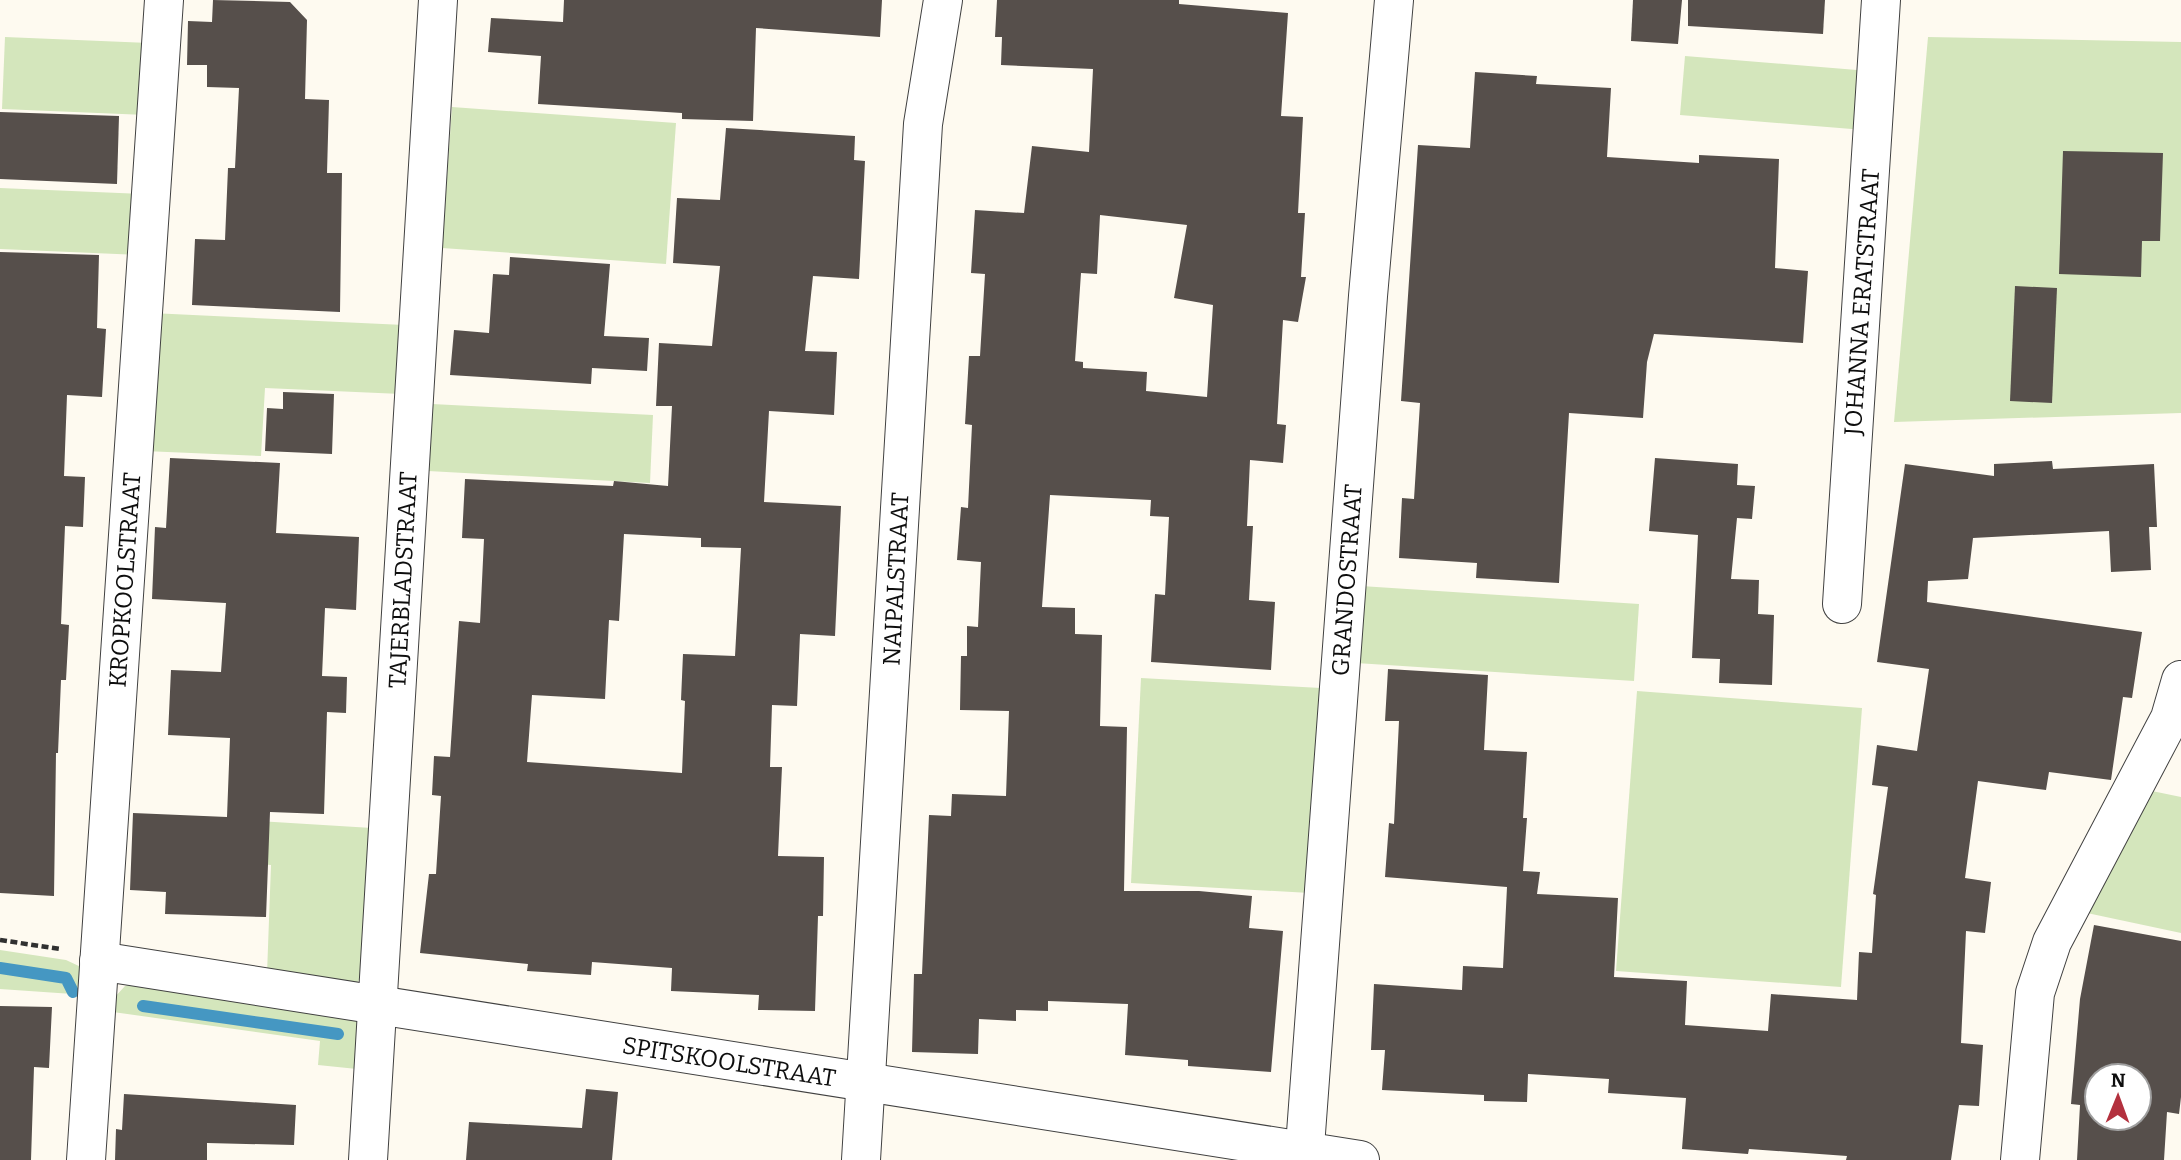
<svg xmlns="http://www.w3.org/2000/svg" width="2181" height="1160" font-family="Bitter,serif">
	<rect width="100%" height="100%" fill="#fefaf0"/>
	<!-- green -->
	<g fill="#d4e6bc">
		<polygon points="5,37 149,43 146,115 2,109"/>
		<polygon points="1928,37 2181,42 2181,413 1894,422"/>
		<polygon points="1685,56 1869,71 1864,130 1680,115"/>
		<polygon points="452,107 676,123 666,264 442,248"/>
		<polygon points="0,188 143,194 140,255 0,249"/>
		<polygon points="151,313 404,325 401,394 265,388 261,456 144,451"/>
		<polygon points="432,404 653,415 650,483 428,471"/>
		<polygon points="1361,586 1639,604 1634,681 1356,663"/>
		<polygon points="1141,678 1321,688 1310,893 1131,883"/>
		<polygon points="1637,691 1862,708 1841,987 1616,971"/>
		<polygon points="2152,791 2181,797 2181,933 2087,913"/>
		<polygon points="258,821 372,828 364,971 357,983 267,974 271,865 256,864"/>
		<polygon points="0,950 66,960 81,967 87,995 0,989"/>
		<polygon points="142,982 359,1021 357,1069 318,1065 320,1041 113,1012 114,998 125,986"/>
	</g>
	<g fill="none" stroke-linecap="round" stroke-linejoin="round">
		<!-- stream -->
		<g stroke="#4597c2" stroke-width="12">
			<polyline points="0,968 66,978 73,992"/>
			<polyline points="143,1006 338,1034"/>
		</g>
	</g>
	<!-- building -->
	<g fill="#564f4b" fill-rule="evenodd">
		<polygon points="213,0 290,2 307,20 305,99 329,100 327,173 342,173 340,312 192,305 195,239 225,240 228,168 235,168 239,88 207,87 207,65 187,65 188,21 212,22"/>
		<polygon points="564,0 882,0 880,37 756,28 753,121 682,119 682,113 538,104 541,56 488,52 491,18 563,22"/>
		<path d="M997,0h182v4l109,9 -7,103 22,1 -5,96h7l-4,64h5l-8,45 -15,-2 -6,104 9,1 -3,38 -33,-3 -3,66h6l-4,74 26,2 -4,68 -120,-8 4,-68 10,1 4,-78 -19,-1 1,-16 -101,-5 -8,112 33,1v26l27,1 -2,91 27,1 -3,164h75l53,5 -3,32 34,3 -12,141 -83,-6v-6l-63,-5 3,-51 -80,-3v10l-32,-1v11l-37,-2 -1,35 -66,-2 2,-78h8l7,-159 22,1 1,-22 54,2 3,-85 -49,-1 1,-54h6v-30l11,1 3,-65 -24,-2 4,-53 7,1 4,-83 -7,-1 4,-68h11l5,-82 -14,-1 4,-63 49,3 8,-67 57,6 4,-83 -92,-4 1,-28h-7zM1100,215l87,10 -13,73 39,7 -6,92 -61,-6 1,-19 -64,-4v-6l-8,-1 6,-88 16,1z"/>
		<polygon points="1633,0 1682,0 1678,44 1631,41"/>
		<polygon points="1688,0 1825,0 1823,34 1688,26"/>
		<polygon points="1475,72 1537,76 1536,84 1611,88 1607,157 1699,163 1699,155 1779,159 1775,268 1808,271 1803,343 1654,334 1647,362 1643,418 1569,413 1559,583 1476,578 1477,563 1399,558 1402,498 1414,499 1420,403 1401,401 1418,145 1470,148"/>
		<polygon points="0,112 119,116 117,184 0,179"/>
		<path d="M726,128l129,8 -1,24 11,1 -6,118 -46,-3 -8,75 32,1 -3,63 -65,-4 -5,91 77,4 -6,130 -35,-2 -3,72 -25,-1 -2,62h12l-4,89 46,1 -1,59h-5l-3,95 -57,-1 1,-15 -88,-4 1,-23 -80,-6 -1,13 -64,-4 1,-7 -108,-11 9,-79h7l5,-78 -9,-1 2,-39 16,1 9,-136 21,2 4,-84 -22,-1 3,-59 148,7 1,-5 54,5 4,-80h-16l3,-63 53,3 8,-80 -47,-3 4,-65 43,2zM624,534l77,4v9l40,1 -6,108 -52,-2 -2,46 4,1 -3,72 -155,-11 5,-67 73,4 4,-79 10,1z"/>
		<polygon points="2063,151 2163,153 2160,241 2142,241 2141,277 2059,274"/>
		<polygon points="0,252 99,255 97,328 106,329 102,397 67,395 64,476 85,477 83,527 65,526 61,624 69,625 66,680 61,680 58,753 56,753 54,896 0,893"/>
		<polygon points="510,257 610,264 604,336 649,338 647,371 592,368 591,384 450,375 454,330 489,333 493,274 509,275"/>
		<polygon points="2015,286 2057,288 2052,403 2010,401"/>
		<polygon points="283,392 334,394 332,454 265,451 267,408 283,409"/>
		<polygon points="170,458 280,463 276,533 359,537 356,610 325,608 322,676 347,677 346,713 327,712 324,814 270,812 266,917 165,914 166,892 130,890 133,813 227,817 230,738 168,735 171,670 221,672 226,603 152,599 155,527 166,528"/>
		<polygon points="1655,458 1738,464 1737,485 1755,486 1752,519 1737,518 1731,579 1759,580 1758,614 1774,615 1772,685 1719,683 1720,659 1692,658 1698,535 1649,531"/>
		<polygon points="2052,461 2053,469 2154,464 2157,527 2149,527 2151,570 2111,572 2109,531 1973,538 1968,579 1928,581 1927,602 2142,632 2132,698 2123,697 2111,780 2049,772 2046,790 1978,781 1965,878 1991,882 1985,933 1966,931 1961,1043 1983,1045 1979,1106 1959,1105 1951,1160 1846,1160 1847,1156 1749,1149 1748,1154 1682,1149 1686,1098 1608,1093 1609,1079 1528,1074 1527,1102 1484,1101 1484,1095 1382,1090 1385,1050 1371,1050 1374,984 1462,990 1463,966 1503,968 1507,887 1385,877 1389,823 1394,824 1399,721 1385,721 1388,669 1488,675 1484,750 1527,752 1523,818 1527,818 1523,871 1540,872 1537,894 1618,898 1614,977 1687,981 1685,1025 1768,1031 1771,994 1857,1000 1859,952 1872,953 1876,895 1873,894 1888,787 1872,785 1877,745 1917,751 1929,669 1877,662 1905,464 1994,476 1994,464"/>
		<path d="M2094,925l87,16v156l-2,17 -12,-2 -3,48h-87l3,-55 -9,-1 9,-105zM2097,1076h42v42h-42z"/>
		<polygon points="0,1006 52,1007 49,1068 34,1067 31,1160 0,1160"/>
		<polygon points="586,1089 618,1092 612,1160 466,1160 469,1122 582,1128"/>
		<polygon points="124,1094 296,1105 294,1145 207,1143 207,1160 115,1160 116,1129 122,1130"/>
	</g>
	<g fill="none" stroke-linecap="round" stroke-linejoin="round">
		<defs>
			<g id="street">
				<polyline points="1842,604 1881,0"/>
				<polyline points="99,961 1360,1160"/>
				<polyline points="86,1160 164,0"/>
				<polyline points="368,1160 438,0"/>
				<polyline points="861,1160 923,124 943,0"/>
				<polyline points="1304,1160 1368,296 1394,0"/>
				<polyline points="2020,1160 2035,993 2052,942 2170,718 2181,680"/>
			</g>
		</defs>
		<!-- street casing -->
		<use href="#street" stroke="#414141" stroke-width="40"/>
		<!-- path -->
		<polyline stroke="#303030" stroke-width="4.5" stroke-dasharray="7 3.5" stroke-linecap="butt" points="0,940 60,949"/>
		<!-- street -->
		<use href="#street" stroke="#fff" stroke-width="38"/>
	</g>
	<g text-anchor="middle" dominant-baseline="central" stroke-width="7" stroke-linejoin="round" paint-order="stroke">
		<!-- street labels -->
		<g font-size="24" fill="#0e0e0e" stroke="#fff">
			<text transform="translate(1862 302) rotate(-86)">JOHANNA ERATSTRAAT</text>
			<text transform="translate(896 579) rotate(-87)">NAIPALSTRAAT</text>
			<text transform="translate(125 580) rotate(-86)">KROPKOOLSTRAAT</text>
			<text transform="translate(403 580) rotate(-87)">TAJERBLADSTRAAT</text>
			<text transform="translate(1347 580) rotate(-86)">GRANDOSTRAAT</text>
			<text transform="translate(729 1062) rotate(9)">SPITSKOOLSTRAAT</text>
		</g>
	</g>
	<!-- north arrow -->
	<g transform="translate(2118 1097) rotate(1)"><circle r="33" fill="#ffffff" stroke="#9f9f9f" stroke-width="2"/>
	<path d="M0-5L12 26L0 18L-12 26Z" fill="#b3313e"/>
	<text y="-10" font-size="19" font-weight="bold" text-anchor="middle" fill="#0e0e0e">N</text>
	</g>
</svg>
